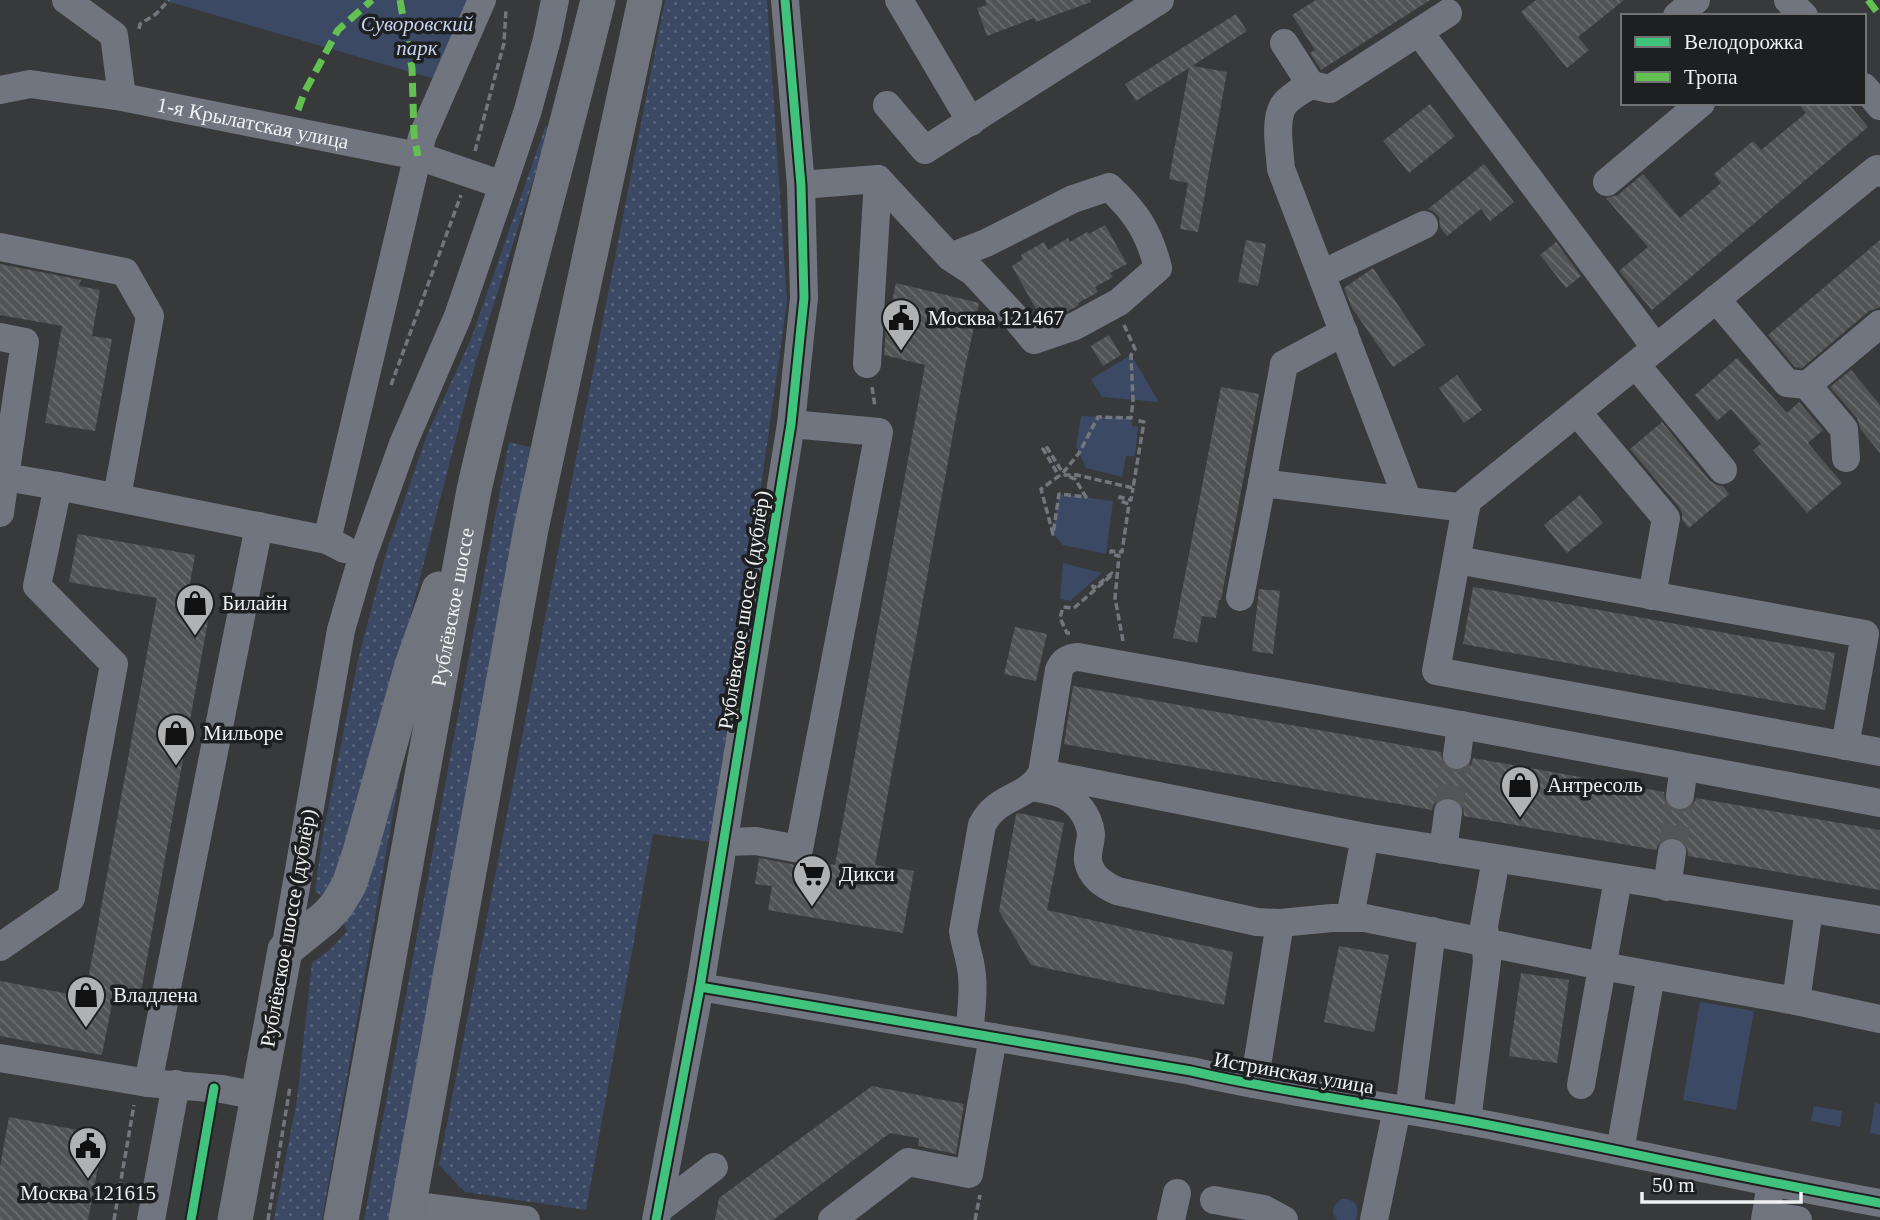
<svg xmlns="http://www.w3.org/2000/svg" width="1880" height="1220" font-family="Georgia,serif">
	<defs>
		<pattern id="grass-dots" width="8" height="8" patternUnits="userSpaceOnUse" patternTransform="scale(1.75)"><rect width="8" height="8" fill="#3c4964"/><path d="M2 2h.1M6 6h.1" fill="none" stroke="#58647b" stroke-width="1.8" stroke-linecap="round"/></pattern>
		<pattern id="building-back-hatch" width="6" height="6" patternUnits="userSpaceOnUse" patternTransform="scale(1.75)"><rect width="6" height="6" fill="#515354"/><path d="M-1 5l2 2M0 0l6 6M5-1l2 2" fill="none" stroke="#6a6c6d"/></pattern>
	</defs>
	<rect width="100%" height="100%" fill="#37393b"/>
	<!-- grass -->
	<g fill="url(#grass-dots)">
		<polygon points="665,0 767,0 787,302 711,842 653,834 586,1210 465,1192 439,1165"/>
		<polygon points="546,125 549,130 475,364 392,687 342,866 326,899 315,891 322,839 358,660 386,553 427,435 471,339"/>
		<polygon points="509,442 530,447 391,1220 364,1220"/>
		<polygon points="411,711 322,1220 274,1220 297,1099 312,963 332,948 347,931 343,922"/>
	</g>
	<!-- green -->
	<g fill="#3c4964">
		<polygon points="163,0 478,0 438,80"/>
		<polygon points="1131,355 1159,402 1102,397 1091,379"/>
		<polygon points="1081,416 1131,418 1132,426 1138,427 1135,456 1126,456 1122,477 1086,468 1076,446"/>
		<polygon points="1059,494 1113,501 1106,554 1063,545 1053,534"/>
		<polygon points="1063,563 1102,573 1070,601 1060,599"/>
		<polygon points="1700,1002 1754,1011 1736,1110 1683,1100"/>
		<polygon points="1875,1103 1880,1104 1880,1135 1870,1133"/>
		<polygon points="1814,1106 1842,1111 1840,1127 1811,1121"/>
		<path d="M1342,1199c13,-1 20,9 13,21h-18c-7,-8 -4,-16 5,-21z"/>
	</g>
	<!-- building -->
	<g fill="url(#building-back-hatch)">
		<polygon points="985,0 1091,0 1091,2 1036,22 1034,18 987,36 977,8 987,5"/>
		<polygon points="1316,0 1430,0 1321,70 1310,53 1315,50 1292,15"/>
		<polygon points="1536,0 1624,0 1578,37 1589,50 1567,68 1521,12"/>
		<polygon points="1236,14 1247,31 1192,66 1227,72 1198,232 1180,229 1188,183 1169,179 1189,68 1136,101 1125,84"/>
		<polygon points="1798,103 1848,103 1868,127 1652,310 1619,271 1648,247 1606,198 1618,195 1643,174 1680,218 1721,183 1714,174 1753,141 1761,150 1806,113"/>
		<polygon points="1430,104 1455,136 1409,173 1383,141"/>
		<polygon points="1484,164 1514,202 1490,221 1481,209 1447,236 1440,227 1439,217 1434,212 1428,209"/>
		<polygon points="1105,225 1127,264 1110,273 1113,277 1095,287 1098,292 1078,303 1079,305 1068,311 1042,320 1012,266 1023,259 1021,255 1044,242 1048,250 1068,238 1070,242 1087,232 1089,234"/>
		<polygon points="1246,240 1266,244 1258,286 1238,282"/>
		<polygon points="1880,240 1880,307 1869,311 1802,368 1795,367 1768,335"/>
		<polygon points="1556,242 1581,276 1566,288 1540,255"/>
		<polygon points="0,264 81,280 79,286 100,290 92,336 112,339 95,431 45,423 62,326 0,315"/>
		<polygon points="1373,268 1425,345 1393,367 1352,308 1344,288"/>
		<polygon points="896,283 979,303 964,373 875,865 914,871 903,933 768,910 772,886 755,884 759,858 796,865 804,865 811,861 835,865 925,365 884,355 886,329"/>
		<polygon points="1109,335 1121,355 1103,366 1091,346"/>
		<polygon points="1737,358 1787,413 1799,402 1823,430 1808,443 1842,483 1807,513 1753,450 1761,444 1731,409 1717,421 1695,395"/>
		<polygon points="1851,370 1880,405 1880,453 1861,430 1857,418 1830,387"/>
		<polygon points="1457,375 1482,410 1464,423 1439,388"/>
		<polygon points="1221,387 1259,394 1221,600 1219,600 1216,618 1202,616 1197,643 1173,638"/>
		<polygon points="1662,422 1710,481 1717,485 1723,486 1729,494 1689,528 1682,520 1682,513 1679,507 1630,449"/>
		<polygon points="1580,495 1603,523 1567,553 1544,525"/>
		<polygon points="78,534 195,555 185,611 209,615 139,1003 113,998 102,1055 0,1036 0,981 85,997 157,598 69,582"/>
		<polygon points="1473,587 1835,653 1825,710 1463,644"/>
		<polygon points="1259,589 1280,591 1273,654 1252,651"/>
		<polygon points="1015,627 1047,634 1036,681 1004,674"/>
		<polygon points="1073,686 1441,752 1442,762 1447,769 1454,771 1464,770 1471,765 1473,758 1664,792 1665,802 1670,808 1677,811 1687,810 1693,805 1696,798 1880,830 1880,890 1688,856 1687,846 1683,840 1675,837 1665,838 1659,843 1656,850 1464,816 1463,806 1459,800 1451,797 1441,798 1434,803 1432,810 1064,744"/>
		<polygon points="1019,813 1064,823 1047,910 1233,952 1224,1005 1031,965 999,911 1016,814"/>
		<polygon points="1339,946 1389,955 1374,1032 1324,1022"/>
		<polygon points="1521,973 1569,980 1557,1063 1509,1056"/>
		<polygon points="872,1086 964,1104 956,1154 918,1146 919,1138 890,1133 773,1220 715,1220 719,1198"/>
		<polygon points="9,1117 104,1135 88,1220 0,1220 0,1167"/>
	</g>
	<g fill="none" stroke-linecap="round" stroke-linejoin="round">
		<!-- minor-tunnel -->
		<g stroke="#535557" stroke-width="28" stroke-dasharray="28 14" stroke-linecap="butt">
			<polyline points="1448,813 1457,755"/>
			<polyline points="1672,853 1680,795"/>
		</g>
		<!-- path -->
		<g stroke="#73777d" stroke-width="3.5" stroke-dasharray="7 3.5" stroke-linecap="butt">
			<polyline points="139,29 140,24 156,14 169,0"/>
			<polyline points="475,151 504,43 506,9"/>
			<polyline points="1124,325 1135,349 1131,355 1133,401 1131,418 1098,417 1079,453 1063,473 1046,446 1043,449 1059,476 1041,489 1053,534 1059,494 1086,497 1075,479 1065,475 1077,475 1133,488 1144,422 1136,420"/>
			<polyline points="391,385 461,195"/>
			<polyline points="872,387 875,407"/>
			<polyline points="1070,633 1067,633 1060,618 1063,607 1074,608 1113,574 1112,573 1094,588 1090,582"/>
			<polyline points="1123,641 1115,598 1119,556 1111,554 1111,551 1122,552 1129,504 1120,501 1120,497 1131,500 1133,488"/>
			<polyline points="114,1220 134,1105"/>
			<polyline points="268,1220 290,1087"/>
			<polyline points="975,1220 980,1195"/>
		</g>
		<!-- minor -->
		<g stroke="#70757f" stroke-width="28">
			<polyline points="66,0 114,35 122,97"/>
			<polyline points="899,0 971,122"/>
			<polyline points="1788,0 1804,16"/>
			<polyline points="1677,16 1696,0"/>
			<polyline points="1419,32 1656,348"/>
			<polyline points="1284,43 1311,85"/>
			<polyline points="1864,87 1880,106"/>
			<path id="s1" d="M0,90l30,-6 92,13 296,59 85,29"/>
			<polyline points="887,105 925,150 1160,0"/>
			<polyline points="1880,173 1877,169 1467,501 1436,671 1880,752"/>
			<polyline points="1607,182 1701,103"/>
			<path d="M801,185l77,-6 72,78 23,15 42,45 19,23 41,-14 44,-24 39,-34c-9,-36 -22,-56 -49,-81l-36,12 -87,44 -36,14"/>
			<polyline points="0,247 125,272 150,316 117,497"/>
			<polyline points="1322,274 1424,225"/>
			<polyline points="1716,299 1787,383 1807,385 1880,324"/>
			<polyline points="0,337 25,342 5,477"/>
			<polyline points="867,364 878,179"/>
			<polyline points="1636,365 1723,470"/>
			<polyline points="1807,385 1844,429 1846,458"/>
			<polyline points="1577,412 1666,518 1652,596"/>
			<polyline points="1262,483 1284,364 1344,332"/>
			<path d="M1408,501l-127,-332c-1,-17 -7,-47 2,-63 6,-9 19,-16 28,-21l19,4 118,-76"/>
			<polyline points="0,513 5,477 58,486 327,540 344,549"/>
			<polyline points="327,540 422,137 482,0"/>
			<polyline points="1457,560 1865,634 1845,746"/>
			<polyline points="1240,597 1262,483 1466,508"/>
			<polyline points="1457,755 1461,725"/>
			<polyline points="1042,773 1365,837 1880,920"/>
			<path d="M1032,787c9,2 18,3 27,6 17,6 30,22 32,41 0,8 -4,18 -3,27 3,16 16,24 29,30l140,31 23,1 52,-5h33l237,48 194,35 84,18"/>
			<polyline points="1680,795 1684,767"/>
			<polyline points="725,842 756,841 799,849 879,432 791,424"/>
			<polyline points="1443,850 1448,813"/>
			<polyline points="1667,887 1672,853"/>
			<polyline points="1350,917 1365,837"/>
			<polyline points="0,947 71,898 114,664 37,586 58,486"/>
			<polyline points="285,950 341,630 362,558 403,444 458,316 503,185 528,110 547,39 555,0"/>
			<path d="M700,987l491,84c91,21 185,33 277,50 138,26 274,57 412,82"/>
			<polyline points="1796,1001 1809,909"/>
			<path d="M969,1033c2,-19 5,-38 3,-57 -1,-16 -7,-30 -9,-45l19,-106c16,-31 45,-25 60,-52l17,-103c4,-9 9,-12 19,-13l383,68 419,78"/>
			<polyline points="0,1058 148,1083 222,1089 258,1096"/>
			<polyline points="148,1083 259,526"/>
			<polyline points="1254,1084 1280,923"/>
			<polyline points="1581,1085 1618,879"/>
			<polyline points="1409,1111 1432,931"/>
			<polyline points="1467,1121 1487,961 1484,926 1496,859"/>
			<polyline points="1620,1151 1651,975"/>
			<polyline points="1214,1200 1264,1209 1284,1220"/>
			<polyline points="409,1205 526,1220"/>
			<polyline points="659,1209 714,1167"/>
			<polyline points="1766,1215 1798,1220"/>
			<polyline points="151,1220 176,1084"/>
			<polyline points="656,1220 700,987 791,424 804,298 801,185 785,0"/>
			<polyline points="832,1220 908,1162 969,1174 993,1037"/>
			<polyline points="1171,1220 1177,1193"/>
			<polyline points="1374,1220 1397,1109"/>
			<polyline points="1765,1220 1771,1183"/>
		</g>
		<!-- major -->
		<g stroke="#70747c" stroke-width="35">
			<polyline points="235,1220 285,950 326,917 337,905 349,885 360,852 412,665 439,589"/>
			<path id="s2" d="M341,1220l133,-730c37,-164 84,-326 124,-490"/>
			<polyline points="406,1220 531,529 645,0"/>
		</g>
		<!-- quiet -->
		<g stroke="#63c152" stroke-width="7" stroke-dasharray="14 7" stroke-linecap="butt">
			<polyline points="400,0 412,68 414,135 418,156"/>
			<polyline points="1868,0 1880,16"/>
			<polyline points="298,110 304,93 338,30 372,0"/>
		</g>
		<defs>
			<g id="cycleway">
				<path d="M700,987l491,84c91,21 185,33 277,50 138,26 274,57 412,82"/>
				<polyline points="191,1220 214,1088"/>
				<polyline points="656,1220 700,987 791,424 804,298 801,185 785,0"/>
			</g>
		</defs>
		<!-- cycleway casing -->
		<use href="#cycleway" stroke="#1e1f21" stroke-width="13"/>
		<!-- cycleway -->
		<use href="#cycleway" stroke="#40c37c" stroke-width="9"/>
	</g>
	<!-- icons -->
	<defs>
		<symbol id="civic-pin" viewBox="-11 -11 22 30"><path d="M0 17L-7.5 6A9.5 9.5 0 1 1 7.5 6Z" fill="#afb1b3" stroke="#1e1f21"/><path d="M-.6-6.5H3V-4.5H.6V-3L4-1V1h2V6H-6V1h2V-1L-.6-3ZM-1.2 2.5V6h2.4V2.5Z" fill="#111"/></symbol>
		<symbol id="shop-pin" viewBox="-11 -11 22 30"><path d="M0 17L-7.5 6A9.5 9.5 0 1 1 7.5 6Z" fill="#afb1b3" stroke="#1e1f21"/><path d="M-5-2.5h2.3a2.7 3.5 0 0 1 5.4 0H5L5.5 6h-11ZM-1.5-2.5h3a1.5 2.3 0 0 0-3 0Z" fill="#111"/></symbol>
		<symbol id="supermarket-pin" viewBox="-11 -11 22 30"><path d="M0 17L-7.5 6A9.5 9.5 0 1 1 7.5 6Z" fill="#afb1b3" stroke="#1e1f21"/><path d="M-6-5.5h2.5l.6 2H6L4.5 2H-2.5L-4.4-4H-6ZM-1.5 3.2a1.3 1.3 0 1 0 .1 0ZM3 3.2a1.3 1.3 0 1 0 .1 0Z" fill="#111"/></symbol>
	</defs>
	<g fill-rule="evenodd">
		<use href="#civic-pin" x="879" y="296" width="44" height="60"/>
		<use href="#shop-pin" x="173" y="581" width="44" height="60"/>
		<use href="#shop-pin" x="154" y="711" width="44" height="60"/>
		<use href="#shop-pin" x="1498" y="763" width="44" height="60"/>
		<use href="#supermarket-pin" x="790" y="852" width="44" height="60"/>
		<use href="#shop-pin" x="64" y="973" width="44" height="60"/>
		<use href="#civic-pin" x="66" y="1124" width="44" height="60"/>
	</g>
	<g text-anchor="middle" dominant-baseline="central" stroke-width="7" stroke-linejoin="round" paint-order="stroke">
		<!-- park labels -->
		<g font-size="21" font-style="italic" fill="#c6d3f1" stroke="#1e1f21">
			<text x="417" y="24">Суворовский<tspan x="417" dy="24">парк</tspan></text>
		</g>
		<!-- street labels -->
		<g font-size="21" fill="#eff1f3" stroke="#1e1f21">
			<text stroke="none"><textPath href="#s1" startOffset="257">1-я Крылатская улица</textPath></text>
			<text stroke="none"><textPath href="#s2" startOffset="623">Рублёвское шоссе</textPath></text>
			<text transform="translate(744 610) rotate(-81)">Рублёвское шоссе (дублёр)</text>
			<text transform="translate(288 928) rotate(-80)">Рублёвское шоссе (дублёр)</text>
			<text transform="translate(1294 1073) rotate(10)">Истринская улица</text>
		</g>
		<!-- poi labels -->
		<g font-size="21" fill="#eff1f3" stroke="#1e1f21" text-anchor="start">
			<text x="928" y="318">Москва 121467</text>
			<text x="222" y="603">Билайн</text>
			<text x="203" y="733">Мильоре</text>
			<text x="1547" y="785">Антресоль</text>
			<text x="839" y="874">Дикси</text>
			<text x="113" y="995">Владлена</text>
			<text x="88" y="1193" text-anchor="middle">Москва 121615</text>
		</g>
	</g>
	<!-- legend -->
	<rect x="1621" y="14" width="245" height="91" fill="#1e1f21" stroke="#727375" stroke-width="2"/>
	<rect x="1635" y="37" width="35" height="10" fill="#40c37c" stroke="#727375" stroke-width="2"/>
	<text x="1684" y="49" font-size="21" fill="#eff1f3">Велодорожка</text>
	<rect x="1635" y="72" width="35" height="10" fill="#63c152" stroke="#727375" stroke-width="2"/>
	<text x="1684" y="84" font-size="21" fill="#eff1f3">Тропа</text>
	<!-- scale -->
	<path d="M1642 1192v10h159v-10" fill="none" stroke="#eff1f3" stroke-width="3.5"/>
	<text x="1652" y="1192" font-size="21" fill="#eff1f3" stroke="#1e1f21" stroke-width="5" paint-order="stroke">50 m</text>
</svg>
